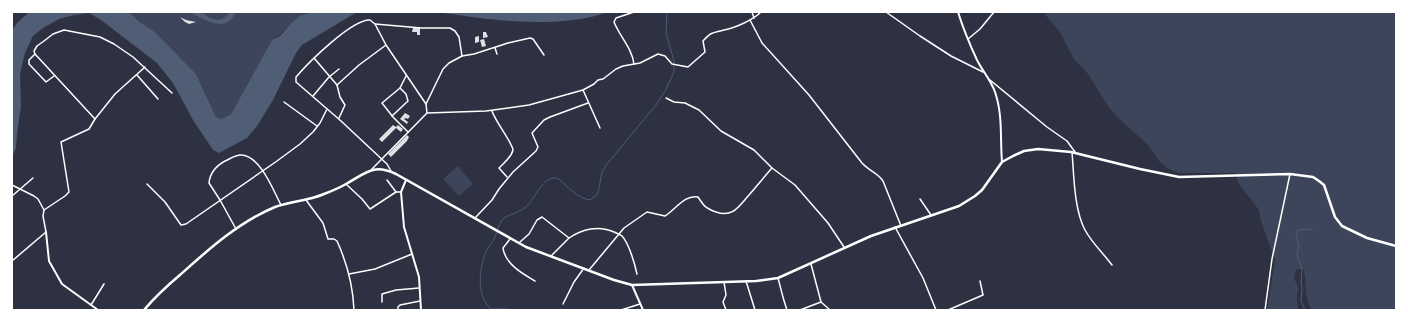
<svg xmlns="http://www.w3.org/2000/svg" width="1408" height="322" font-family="'Open Sans',sans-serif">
	<rect width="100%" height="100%" fill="#2d3142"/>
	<!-- green -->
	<g fill="#3c4559">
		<path d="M129,12h182c-7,3 -14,5 -20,11 -7,7 -10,12 -19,17l-41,74 -10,5 -5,-2 -20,-43 -41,-42 -15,-10z"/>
		<polygon points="1043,12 1396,12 1396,310 1311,310 1306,296 1305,276 1303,269 1296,269 1294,278 1299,289 1297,293 1298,310 1267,310 1275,260 1261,221 1259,210 1238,183 1236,173 1179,173 1167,168 1159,161 1148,145 1117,117 1108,106 1088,74 1074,59 1060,32"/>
		<polygon points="458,166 473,184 459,196 443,179"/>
	</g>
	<!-- water -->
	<g fill="#4f5d75">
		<polygon points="29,12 129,12 140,22 155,32 196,74 216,117 221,119 231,114 272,40 280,36 292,22 300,16 311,12 357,12 302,45 296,53 273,100 257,126 247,138 219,153 213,150 193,120 173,83 157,63 101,20 89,13 74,15 59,19 43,28 33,36 25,53 20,74 21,106 17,134 16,148 12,157 12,30 17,23"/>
		<path d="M189,12h12l9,6 8,2 6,-2 6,-6h6c-10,23 -32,7 -47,0z"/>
		<path d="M437,12h171c-49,18 -120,8 -171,0z"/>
	</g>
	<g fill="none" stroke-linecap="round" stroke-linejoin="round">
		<!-- stream -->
		<g stroke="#4f5d75" stroke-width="1">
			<path d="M512,310l-3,-1h-18c-15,-13 -12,-41 -5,-57 2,-5 6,-9 8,-13 3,-6 4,-15 9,-20 5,-5 18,-6 26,-15 7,-8 16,-31 30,-25 9,8 18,19 31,21l7,-5 2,-7 3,-16 5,-8 49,-59 9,-14 9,-19v-11l-8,-28 1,-21"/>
			<polyline points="1305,310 1301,301 1302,289 1301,282 1302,269 1297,255 1299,244 1296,238 1298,230 1312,229"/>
		</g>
	</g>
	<!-- building -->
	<g fill="#e0e0e3">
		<polygon points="180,17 186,20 196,22 189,24 185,22"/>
		<polygon points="413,28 420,28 420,35 417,35 417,32 412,32"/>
		<polygon points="483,32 486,32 488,37 483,38"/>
		<polygon points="479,36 479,42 475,43 475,37"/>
		<polygon points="484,39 486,46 482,47 480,40"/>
		<polygon points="405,113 410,116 408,119 406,118 404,119 408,122 407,124 400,119"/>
		<polygon points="393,125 396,127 398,125 403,129 401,132 396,128 382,142 379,139"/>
		<polygon points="407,135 409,137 407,141 391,157 388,154"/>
	</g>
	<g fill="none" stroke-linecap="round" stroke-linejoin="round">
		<!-- minor -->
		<g stroke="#fff" stroke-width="1.5">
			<polyline points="752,12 754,18"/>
			<polyline points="886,12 920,36 951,56 983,72"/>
			<path d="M750,20l12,23 47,52 53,68c7,8 16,10 21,18l18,45"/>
			<polyline points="375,24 421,28 450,28 455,31 459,37 462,56"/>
			<polyline points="968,39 980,29 994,12"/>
			<polyline points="495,48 497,54"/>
			<polyline points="35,54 29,60 29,64 46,82 54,76"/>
			<polyline points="314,58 337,85 340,97 345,105 339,118"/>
			<path d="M634,64c-2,-16 -14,-27 -20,-42l2,-4 18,-6"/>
			<polyline points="137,75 158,99"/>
			<polyline points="406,76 400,88 382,103 393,117 408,132"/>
			<polyline points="990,80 1047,127 1067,141 1075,152"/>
			<polyline points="337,85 359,65 386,45"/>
			<polyline points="583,90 600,128"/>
			<polyline points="313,96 329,77 339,69"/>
			<polyline points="666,98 674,102 685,103 699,110 721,131 754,150 772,168 795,185 828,223 844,247"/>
			<polyline points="284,102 317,126"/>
			<path d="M492,111c3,10 21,33 21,39 -2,8 -9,13 -14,18l8,9"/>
			<polyline points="427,113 426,104 443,69 449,63 462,56 474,54 508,43 530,38 533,39 544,55"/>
			<polyline points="392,116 408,101 406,94 400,88"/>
			<polyline points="95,119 35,54 34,51 37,46 44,41 53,34 64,30 100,37 114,44 133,57 172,93"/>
			<path d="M1072,152c2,24 2,57 13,78 7,13 18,23 27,35"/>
			<path d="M372,169l55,-56 59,-2 43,-6 54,-15 11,-6 4,-4 5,-1 13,-10 7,-3 17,-3 18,-9 7,2 7,8 16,3 17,-15 -2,-11c9,-10 10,-8 21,-11 11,-2 29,-10 37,-18"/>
			<path d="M391,171l-4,-7 -46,-43 -45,-39v-5c12,-14 56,-58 74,-57l5,4 11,21 40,59"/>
			<polyline points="387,180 396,192"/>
			<polyline points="147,184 165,202 181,225 186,224 277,161 300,144 313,132 320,123 327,109"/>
			<polyline points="12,185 34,196 38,199 44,210"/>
			<polyline points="347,185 362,199 370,209 396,192 401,192"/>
			<polyline points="12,196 33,178"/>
			<polyline points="920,199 931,215"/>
			<path d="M306,200l17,23 5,16h6l3,2c10,22 16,45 17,69"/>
			<polyline points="475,218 492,200 499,189 513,172 536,151 538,147 532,133 544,120 550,117 588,103"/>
			<polyline points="895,227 923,278 936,310"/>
			<path d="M236,229l-16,-29 -11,-17c1,-11 7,-17 16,-22 5,-2 11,-7 17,-6 19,2 31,35 39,50"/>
			<path d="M510,239l-7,9c2,16 20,26 32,33"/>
			<path d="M520,242l9,-8 8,-14 5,-3 27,21c13,-9 30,-13 45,-6 2,1 6,2 8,4 7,7 13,29 15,38"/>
			<polyline points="551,256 569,238"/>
			<polyline points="12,261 46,232 43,216 44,210 65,196 69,192 61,142 89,129 95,119 115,94 145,67"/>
			<polyline points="811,264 821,302 830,310"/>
			<path d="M589,270l35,-42 23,-16 18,4c10,-6 20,-22 33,-19 6,9 7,11 18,15 17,6 23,-6 33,-17 8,-9 15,-18 23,-27"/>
			<polyline points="349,274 375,269 412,254"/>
			<path d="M778,278c3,11 5,21 9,32"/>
			<polyline points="746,281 755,310"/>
			<polyline points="724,282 726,295 723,302 726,310"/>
			<polyline points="382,302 382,294 396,290 419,288"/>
			<polyline points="563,304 574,282 584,268"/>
			<polyline points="91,305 104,284"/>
			<polyline points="398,310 398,307 400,305 420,301"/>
			<polyline points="621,310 640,304"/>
			<polyline points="800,310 821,302"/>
			<polyline points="948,310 983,295 980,281"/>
			<polyline points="1265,310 1272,259 1290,174"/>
		</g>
		<!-- tertiary -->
		<g stroke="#fff" stroke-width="2">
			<path d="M958,12c5,16 12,33 19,48 6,12 14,20 18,32 8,23 5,47 7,70"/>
			<polyline points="632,285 643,310"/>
		</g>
		<!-- secondary -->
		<g stroke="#fff" stroke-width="2">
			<polyline points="406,180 401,192 404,227 419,277 421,310"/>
			<polyline points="46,232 49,261 62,284 98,310"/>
		</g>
		<!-- trunk -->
		<path stroke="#fff" stroke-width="2.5" d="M144,310c11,-13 24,-25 37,-36 28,-25 58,-52 94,-67 16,-6 33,-6 49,-13 8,-3 15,-6 22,-10 20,-11 27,-21 50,-10l130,73 88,33 18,5 124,-4 22,-3 93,-42 88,-30 16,-10 7,-6 20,-28 11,-6 11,-5 14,-2 33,3 69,17 39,8 111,-3 23,3 6,4 5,4 11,32 7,9 25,12 29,8"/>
	</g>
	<!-- border -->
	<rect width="1408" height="322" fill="none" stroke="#ffffff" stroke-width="26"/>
</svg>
